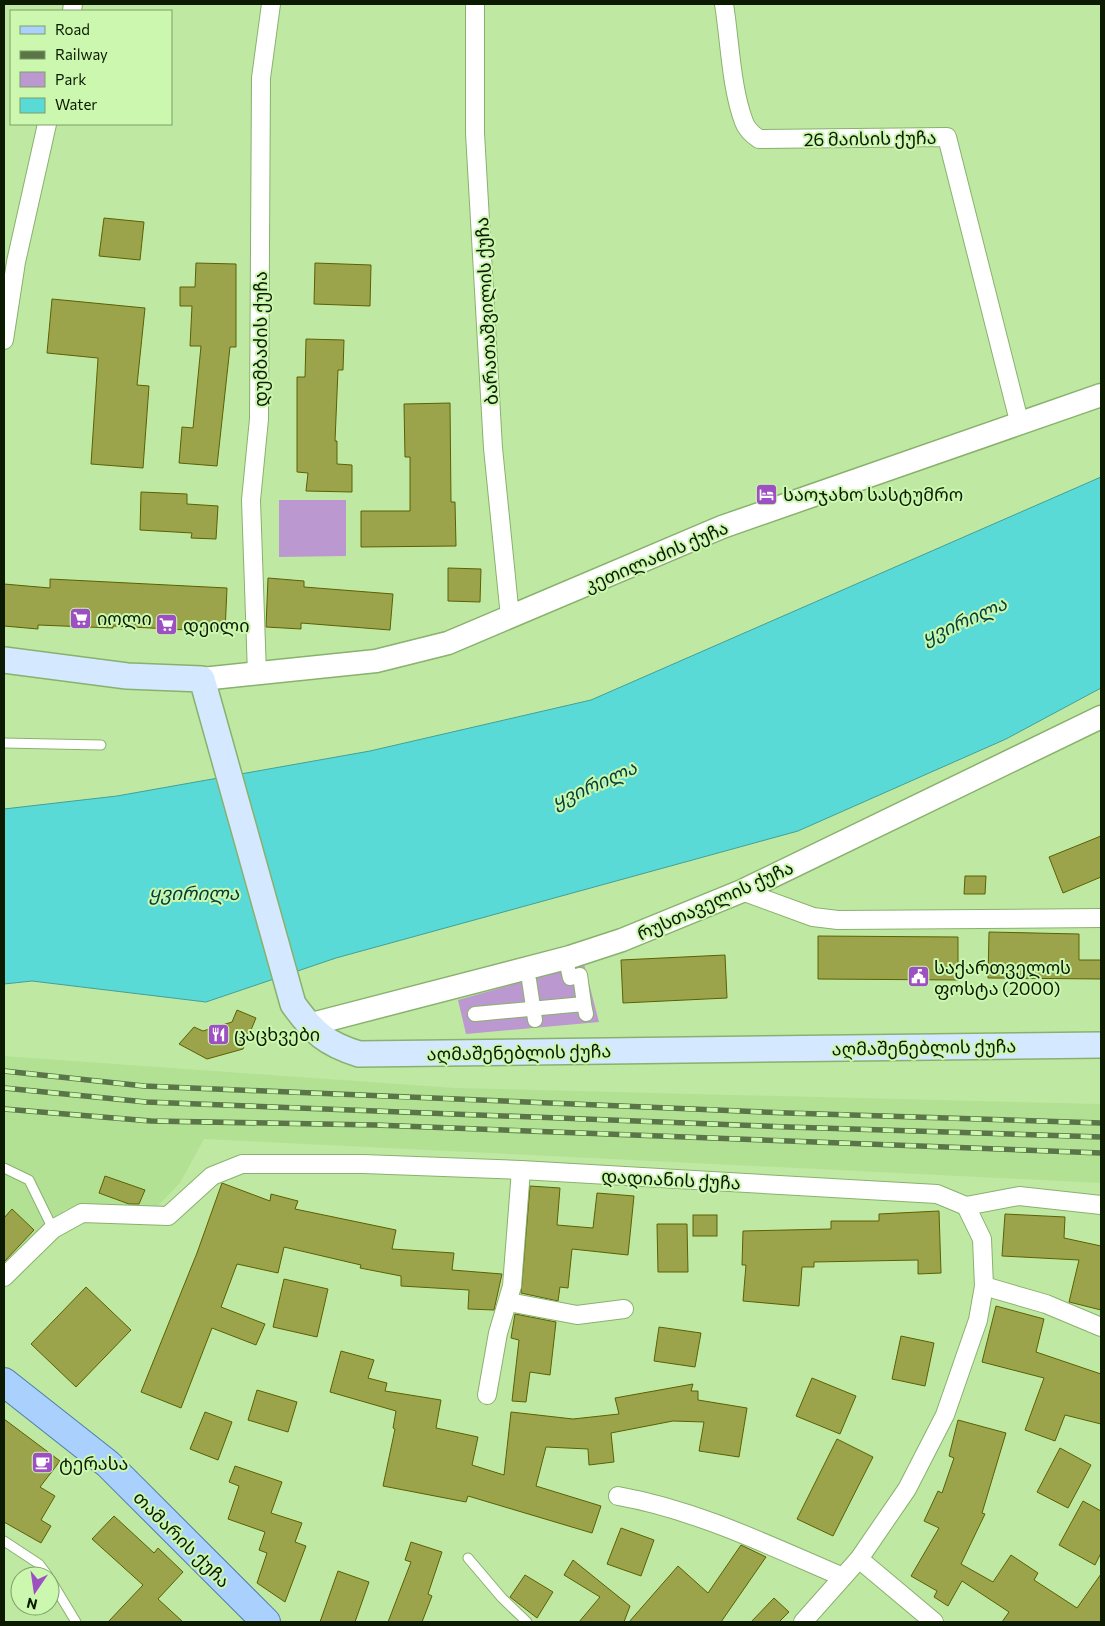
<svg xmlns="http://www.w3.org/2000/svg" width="1105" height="1626" font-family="Commissioner,'Noto Sans Georgian',sans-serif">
	<rect width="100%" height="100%" fill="#bfe9a2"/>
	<!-- built -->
	<polygon fill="#b3e193" points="4,1056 455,1088 1101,1104 1101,1183 204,1139 180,1183 153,1211 66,1209 4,1270"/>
	<!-- green -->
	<g fill="#bc98d0">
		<polygon points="279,500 346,500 346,556 279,557"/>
		<polygon points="584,964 599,1022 466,1034 458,1000"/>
	</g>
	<!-- water -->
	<polygon fill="#5adad7" stroke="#42a097" points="1101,477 1101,688 1006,739 798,831 336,958 206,1002 32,981 4,984 4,809 117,796 370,751 591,700"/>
	<!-- building -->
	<g fill="#9ba34b" stroke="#5c6103">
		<polygon points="104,218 144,222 140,260 99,256"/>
		<polygon points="196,263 236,264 236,347 230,347 217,466 179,463 182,427 193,428 201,346 190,346 192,306 180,306 180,287 195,287"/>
		<polygon points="315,263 371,265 370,306 314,304"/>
		<polygon points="52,299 145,308 137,385 149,386 143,468 91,464 98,358 47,353"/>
		<polygon points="306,339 344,340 343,370 338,370 335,441 337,441 337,464 352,465 352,492 306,491 308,473 297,472 297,377 305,377"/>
		<polygon points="450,403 451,502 455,502 456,546 361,547 361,511 410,511 410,457 405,457 404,404"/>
		<polygon points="141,492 187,494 187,504 218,506 216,539 191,538 192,533 140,530"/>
		<polygon points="448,568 481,569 480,602 448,601"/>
		<polygon points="268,578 304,581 304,587 393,594 390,630 301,623 301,629 266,627"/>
		<polygon points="50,579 227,588 225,632 113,626 113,628 38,625 38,629 4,626 4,584 50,588"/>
		<polygon points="1101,836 1101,877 1063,893 1049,857"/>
		<polygon points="965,876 986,876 985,894 964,894"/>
		<polygon points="989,932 1079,934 1079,960 1101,960 1101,979 988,978"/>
		<polygon points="818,936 958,937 958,980 818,979"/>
		<polygon points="725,955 727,998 623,1003 621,960"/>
		<polygon points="237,1010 256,1018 243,1049 207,1059 179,1044 194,1027 203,1031 232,1022"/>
		<polygon points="105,1176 145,1190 139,1204 129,1204 99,1193"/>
		<polygon points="222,1183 270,1201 271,1194 298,1201 295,1209 396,1230 392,1249 454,1253 452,1270 502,1274 494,1310 468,1309 469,1290 401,1286 401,1276 360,1268 361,1265 284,1247 278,1273 237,1264 221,1307 265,1324 256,1345 212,1328 181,1408 141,1392 197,1253"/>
		<polygon points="530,1186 560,1188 557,1225 593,1228 597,1193 634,1196 628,1255 572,1249 568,1288 560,1287 558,1301 521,1293"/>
		<polygon points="12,1209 34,1230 4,1262 4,1218"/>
		<polygon points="939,1211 941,1273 918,1274 918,1260 814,1262 814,1267 802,1267 799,1306 743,1301 746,1265 742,1265 743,1231 831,1229 831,1221 879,1221 879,1214"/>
		<polygon points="1005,1214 1065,1217 1064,1238 1101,1246 1101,1310 1069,1302 1079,1260 1002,1256"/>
		<rect x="693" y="1215" width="24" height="21"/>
		<polygon points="657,1224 687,1224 688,1272 658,1272"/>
		<polygon points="284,1279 328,1289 317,1337 273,1327"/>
		<polygon points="86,1287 131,1330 76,1387 31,1344"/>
		<polygon points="996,1306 1044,1319 1036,1352 1101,1374 1101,1424 1065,1415 1055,1441 1025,1430 1044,1378 982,1362"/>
		<polygon points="515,1314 556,1322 550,1375 530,1372 526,1402 512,1401 519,1340 511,1338"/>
		<polygon points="659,1327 701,1333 695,1367 654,1361"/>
		<polygon points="901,1336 934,1343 925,1386 892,1379"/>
		<polygon points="341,1351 374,1360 368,1378 387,1383 385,1391 441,1400 436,1428 478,1437 472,1465 504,1475 511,1412 573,1419 619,1414 615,1398 693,1384 691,1391 698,1391 698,1400 747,1408 739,1457 699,1451 704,1422 673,1421 611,1433 614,1462 589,1465 588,1449 546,1447 536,1486 601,1506 592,1533 468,1496 466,1502 383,1486 395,1429 393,1428 396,1411 330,1392"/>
		<polygon points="812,1378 856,1396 840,1434 796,1416"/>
		<polygon points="257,1390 297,1402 288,1432 248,1420"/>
		<polygon points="205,1412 232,1422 218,1460 190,1449"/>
		<polygon points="4,1419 60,1461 40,1487 55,1496 41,1520 51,1526 41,1543 4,1522"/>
		<polygon points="958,1420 1006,1433 982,1513 985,1514 961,1564 993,1582 1011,1555 1038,1573 1034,1580 1077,1608 1101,1574 1101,1622 1002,1622 1009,1612 962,1581 948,1606 934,1597 937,1591 911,1576 939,1528 924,1521 938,1491 942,1493 954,1458 949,1456"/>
		<polygon points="837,1439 873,1457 833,1536 797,1519"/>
		<polygon points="1060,1448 1091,1465 1068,1508 1037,1492"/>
		<polygon points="235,1466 282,1482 271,1513 302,1523 295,1542 306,1546 285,1602 257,1583 267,1553 259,1550 265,1532 228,1519 239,1486 229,1482"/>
		<polygon points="1083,1501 1101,1511 1101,1553 1095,1565 1059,1545"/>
		<polygon points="114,1516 154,1553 158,1548 183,1572 158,1599 183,1622 108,1622 143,1585 92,1539"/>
		<polygon points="621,1528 654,1540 641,1576 607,1564"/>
		<polygon points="411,1542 442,1552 428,1594 432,1596 422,1622 388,1622 411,1562 405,1560"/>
		<polygon points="741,1545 766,1557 721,1622 629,1622 678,1566 708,1593"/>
		<polygon points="573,1560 630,1606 624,1622 579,1622 600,1597 564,1575"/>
		<polygon points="338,1571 369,1582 355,1622 320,1622"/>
		<polygon points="525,1575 553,1592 537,1618 510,1597"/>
		<polygon points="774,1598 789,1612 779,1622 751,1622"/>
	</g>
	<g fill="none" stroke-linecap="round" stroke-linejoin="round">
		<defs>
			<g id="service">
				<polyline points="4,743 101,745"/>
				<polyline points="4,1168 29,1180 53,1229"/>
				<polyline points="4,1541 39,1564 48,1576"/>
				<polyline points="468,1558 502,1598 527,1622"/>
				<polyline points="50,1579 76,1622"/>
			</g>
			<g id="pedestrian">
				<polyline points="568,969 570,978 580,975 584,1004"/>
				<polyline points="529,980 535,1020"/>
				<polyline points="475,1014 584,1004 586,1014"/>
			</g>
			<g id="minor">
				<polyline points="475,4 475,133 493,448 510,617"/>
				<path d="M724,4c6,37 7,84 20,118 3,8 9,13 15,17l188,-2 73,288"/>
				<polyline points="72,11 73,4"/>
				<polyline points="4,340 16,262 47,124"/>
				<polyline points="257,674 251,500 259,419 261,78 271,4"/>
				<polyline points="742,891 813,917 838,920 1101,918"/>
				<polyline points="966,1206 1019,1196 1101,1205"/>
				<polyline points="4,1277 53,1229 82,1213 168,1216 212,1176 242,1164 363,1164 521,1170 937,1194 966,1206 982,1239 984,1286 978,1320 945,1415 907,1489 859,1559 803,1622"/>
				<polyline points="984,1286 1046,1304 1101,1327"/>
				<polyline points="509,1302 577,1315 624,1309"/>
				<polyline points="487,1395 498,1333 512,1286 521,1170"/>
				<path d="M618,1496c79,14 152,50 225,81"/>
				<polyline points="859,1559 934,1622"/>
			</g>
			<g id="tertiary">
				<polyline points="202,679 376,661 448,643 722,527 1101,395"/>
				<polyline points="308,1025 570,957 622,940 742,891 1101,717"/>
			</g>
			<path id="secondary" d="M4,660l123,16 75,3 91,325c20,28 33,40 66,50l742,-9"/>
			<polyline id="primary" points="4,1382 108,1464 266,1622"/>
		</defs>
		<!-- service casing -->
		<use href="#service" stroke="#89b16d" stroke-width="11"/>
		<!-- pedestrian casing -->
		<use href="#pedestrian" stroke="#89b16d" stroke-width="16"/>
		<!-- minor casing -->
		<use href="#minor" stroke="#89b16d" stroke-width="20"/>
		<!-- tertiary casing -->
		<use href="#tertiary" stroke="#89b16d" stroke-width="25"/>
		<!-- secondary casing -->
		<use href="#secondary" stroke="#89b16d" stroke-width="28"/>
		<!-- primary casing -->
		<use href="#primary" stroke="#4d7da5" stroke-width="30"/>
		<!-- service -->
		<use href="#service" stroke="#fff" stroke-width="9"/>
		<!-- pedestrian -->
		<use href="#pedestrian" stroke="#fff" stroke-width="14"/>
		<!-- minor -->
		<use href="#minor" stroke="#fff" stroke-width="18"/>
		<!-- tertiary -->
		<use href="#tertiary" stroke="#fff" stroke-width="22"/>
		<!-- secondary -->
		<use href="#secondary" stroke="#d4e8ff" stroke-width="25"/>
		<!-- primary -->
		<use href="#primary" stroke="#aad1fe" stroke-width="28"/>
		<defs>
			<g id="rail">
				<polyline points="4,1071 144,1086 788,1113 1101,1123"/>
				<polyline points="4,1088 146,1102 788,1127 1101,1137"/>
				<polyline points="4,1109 151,1121 375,1125 1101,1153"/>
			</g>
		</defs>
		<!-- rail casing -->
		<use href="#rail" stroke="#5a7548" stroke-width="5.5"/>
		<!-- rail -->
		<use href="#rail" stroke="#ccf7af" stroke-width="4" stroke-dasharray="11" stroke-linecap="butt"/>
	</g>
	<!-- icons -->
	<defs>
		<symbol id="hotel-square" viewBox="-11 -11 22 22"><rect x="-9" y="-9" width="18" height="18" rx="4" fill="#9d50c2" stroke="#ccf7af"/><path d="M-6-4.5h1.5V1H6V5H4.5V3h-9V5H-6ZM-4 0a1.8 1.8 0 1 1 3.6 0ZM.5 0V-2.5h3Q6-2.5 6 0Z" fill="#fff"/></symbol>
		<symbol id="supermarket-square" viewBox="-11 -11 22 22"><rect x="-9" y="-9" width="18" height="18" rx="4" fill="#9d50c2" stroke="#ccf7af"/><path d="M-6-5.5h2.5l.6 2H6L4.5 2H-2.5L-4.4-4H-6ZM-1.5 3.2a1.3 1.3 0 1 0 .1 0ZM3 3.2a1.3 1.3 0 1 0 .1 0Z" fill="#fff"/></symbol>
		<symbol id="civic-square" viewBox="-11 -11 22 22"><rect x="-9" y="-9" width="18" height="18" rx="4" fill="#9d50c2" stroke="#ccf7af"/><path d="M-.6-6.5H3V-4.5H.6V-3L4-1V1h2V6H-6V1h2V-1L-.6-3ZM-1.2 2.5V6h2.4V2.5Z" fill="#fff"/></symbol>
		<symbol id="restaurant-square" viewBox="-11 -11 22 22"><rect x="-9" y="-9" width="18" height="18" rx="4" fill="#9d50c2" stroke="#ccf7af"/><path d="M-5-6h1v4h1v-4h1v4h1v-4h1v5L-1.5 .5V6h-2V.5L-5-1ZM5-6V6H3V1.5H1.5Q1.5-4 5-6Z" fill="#fff"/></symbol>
		<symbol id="cafe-square" viewBox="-11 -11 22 22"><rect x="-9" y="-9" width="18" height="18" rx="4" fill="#9d50c2" stroke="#ccf7af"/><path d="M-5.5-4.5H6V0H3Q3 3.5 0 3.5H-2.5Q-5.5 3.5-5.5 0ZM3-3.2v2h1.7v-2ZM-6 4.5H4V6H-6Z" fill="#fff"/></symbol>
	</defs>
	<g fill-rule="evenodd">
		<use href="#hotel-square" x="754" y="482" width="25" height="25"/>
		<use href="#supermarket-square" x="68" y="606" width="25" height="25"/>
		<use href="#supermarket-square" x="154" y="612" width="25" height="25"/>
		<use href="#civic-square" x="906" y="964" width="25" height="25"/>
		<use href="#restaurant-square" x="206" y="1022" width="25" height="25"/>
		<use href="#cafe-square" x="30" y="1450" width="25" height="25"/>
	</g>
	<g text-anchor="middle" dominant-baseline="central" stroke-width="4" stroke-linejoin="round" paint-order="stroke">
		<!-- street labels -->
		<g font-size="18" fill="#0b1a01" stroke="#ccf7af">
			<text transform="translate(870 138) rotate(-1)">26 მაისის ქუჩა</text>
			<text transform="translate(486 311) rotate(-93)">ბარათაშვილის ქუჩა</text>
			<text transform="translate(260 339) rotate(-90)">დუმბაძის ქუჩა</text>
			<text transform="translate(656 556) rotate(-23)">კეთილაძის ქუჩა</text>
			<text transform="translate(715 900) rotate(-24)">რუსთაველის ქუჩა</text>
			<text transform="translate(924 1047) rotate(-1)">აღმაშენებლის ქუჩა</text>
			<text transform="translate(519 1052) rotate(-1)">აღმაშენებლის ქუჩა</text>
			<text transform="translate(671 1179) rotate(3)">დადიანის ქუჩა</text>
			<text transform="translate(182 1539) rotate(45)">თამარის ქუჩა</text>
		</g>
		<!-- poi labels -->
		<g font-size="18" fill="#0b1a01" stroke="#ccf7af" text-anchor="start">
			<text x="783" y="494">საოჯახო სასტუმრო</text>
			<text x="97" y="618">იოლი</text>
			<text x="183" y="625">დეილი</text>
			<text x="934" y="967">საქართველოს<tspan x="934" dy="21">ფოსტა (2000)</tspan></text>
			<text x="234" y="1034">ცაცხვები</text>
			<text x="59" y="1463">ტერასა</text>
		</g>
		<!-- water labels -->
		<g font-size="19" font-style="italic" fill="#003d3c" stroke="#ccf7af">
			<text transform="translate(964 620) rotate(-24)">ყვირილა</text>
			<text transform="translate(594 784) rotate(-24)">ყვირილა</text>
			<text x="194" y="892">ყვირილა</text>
		</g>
	</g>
	<!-- border -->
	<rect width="1105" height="1626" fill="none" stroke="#0b1a01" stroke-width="10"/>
	<!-- legend -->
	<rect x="10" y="10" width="162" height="115" fill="#ccf7af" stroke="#7f9f69"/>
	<rect x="20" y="26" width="25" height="8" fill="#aad1fe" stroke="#7f9f69"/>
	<text x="55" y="35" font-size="15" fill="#0b1a01">Road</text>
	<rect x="20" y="51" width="25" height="8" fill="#5a7548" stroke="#7f9f69"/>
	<text x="55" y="60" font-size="15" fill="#0b1a01">Railway</text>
	<rect x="20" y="72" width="25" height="15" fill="#bc98d0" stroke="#7f9f69"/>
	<text x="55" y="85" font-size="15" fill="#0b1a01">Park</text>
	<rect x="20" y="98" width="25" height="15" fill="#5adad7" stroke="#7f9f69"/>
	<text x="55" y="110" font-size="15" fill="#0b1a01">Water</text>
	<!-- north arrow -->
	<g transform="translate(35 1591) rotate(193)"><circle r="24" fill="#ccf7af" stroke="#7f9f69"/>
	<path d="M0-4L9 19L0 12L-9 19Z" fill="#9d50c2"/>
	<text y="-8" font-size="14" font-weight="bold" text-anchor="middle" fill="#0b1a01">N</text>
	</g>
</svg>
